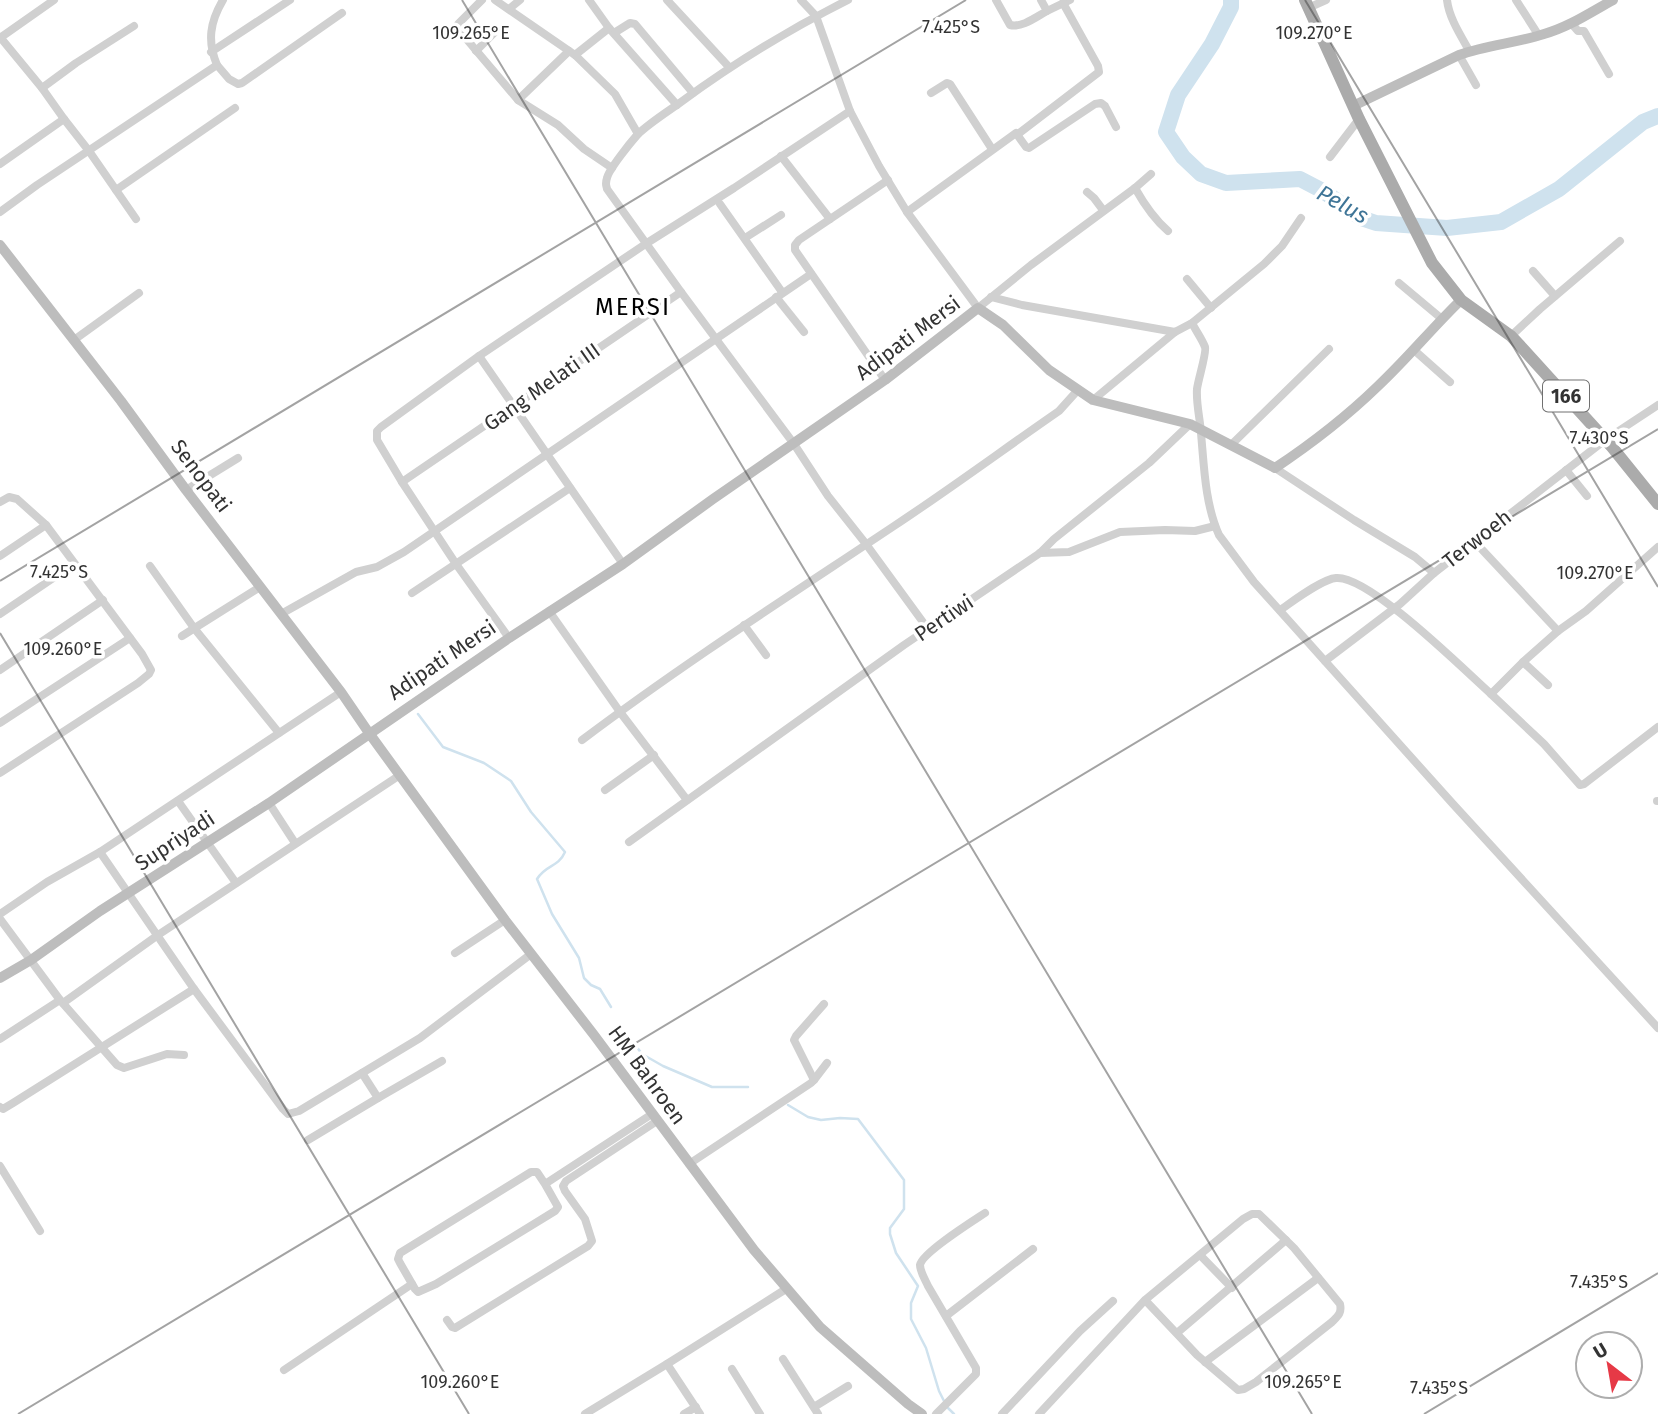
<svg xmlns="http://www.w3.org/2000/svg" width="1658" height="1414" font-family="'Fira Sans',sans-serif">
	<rect width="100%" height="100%" fill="#fff"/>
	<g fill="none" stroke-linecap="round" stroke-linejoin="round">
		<!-- stream -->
		<g stroke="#cfe2ee" stroke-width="2.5">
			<path d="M418,714l25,33 41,16 27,18 20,31 34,40c-7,16 -19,12 -28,27l15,35 27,44 5,20 7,7 9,4 11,18"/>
			<polyline points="636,1046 642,1054 663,1066 712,1087 748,1087"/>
			<polyline points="788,1105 808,1117 821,1120 840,1118 858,1119 904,1180 904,1209 890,1228 890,1234 896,1253 918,1286 911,1303 911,1319 926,1348 939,1391 944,1401"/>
			<polyline points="947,1407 954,1414"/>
		</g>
		<!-- river -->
		<polyline stroke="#cfe2ee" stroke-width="16" points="1231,0 1231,7 1212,44 1178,95 1166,132 1183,157 1201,174 1226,183 1300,179 1323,191 1361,218 1376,223 1447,228 1501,222 1559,189 1643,122 1658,116"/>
		<!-- street -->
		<g stroke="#d0d0d0" stroke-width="8">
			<polyline points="482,0 458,24 458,29 518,100 558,125 584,149 612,168"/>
			<polyline points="495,0 575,55 615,94 638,134"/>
			<polyline points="589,0 609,28 677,105"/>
			<polyline points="667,0 729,67"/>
			<polyline points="801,0 816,16 850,111 879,166 907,212 978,308 1031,265 1135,188 1151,174"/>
			<path d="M848,0c-58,29 -114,63 -167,102 -14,10 -30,20 -43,32 -7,8 -29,35 -31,44 -2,6 -1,6 0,11l74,103 113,152 34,52 38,48 62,85"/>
			<path d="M996,0l14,25c12,3 26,-8 37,-14l-6,-11"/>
			<path d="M1447,0c2,18 14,36 23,52"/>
			<polyline points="1516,0 1539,36"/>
			<polyline points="1308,8 1326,0"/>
			<polyline points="509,9 520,0"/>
			<polyline points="1047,11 1070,0"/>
			<polyline points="1571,23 1578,31 1584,31 1609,74"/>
			<polyline points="614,33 630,23 635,24 693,93"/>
			<polyline points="0,37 42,88 64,119 89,151 136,219"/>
			<polyline points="0,38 54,0"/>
			<polyline points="476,51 495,32"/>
			<polyline points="211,52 290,0"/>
			<polyline points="575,55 609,28"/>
			<polyline points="1459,55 1476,85"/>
			<polyline points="217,65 229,79 238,84 242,83 342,13"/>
			<polyline points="42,88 76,63 134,26"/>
			<polyline points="931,93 947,83 950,84 992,149"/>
			<polyline points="518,100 569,51"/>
			<polyline points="1018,134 1099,72 1098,66 1063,3"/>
			<polyline points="781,156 830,219"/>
			<polyline points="1330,157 1359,119"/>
			<polyline points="0,164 64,119"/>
			<path d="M1135,188c9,16 19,31 33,43"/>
			<polyline points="116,190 235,108"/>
			<polyline points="1087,192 1094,198 1103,210"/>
			<polyline points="720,204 782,292"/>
			<path d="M0,212l37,-27 180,-120c-10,-24 -7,-43 6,-65"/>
			<polyline points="907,212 1016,133 1026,147 1029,148 1095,104 1101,103 1105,106 1116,127"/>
			<polyline points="745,238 781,215"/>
			<polyline points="1533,271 1555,296"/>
			<polyline points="1187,279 1211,308"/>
			<polyline points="1399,283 1442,319"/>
			<polyline points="776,297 804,332"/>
			<polyline points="991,297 1022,305 1175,332 1192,323 1264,264 1282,246 1301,218"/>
			<path d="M1192,323c4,8 10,16 13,24 2,5 -7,33 -8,42 -1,15 3,29 4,44 3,33 4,71 18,102l35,47 199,222 205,224"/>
			<polyline points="1511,336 1540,309 1620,241"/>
			<polyline points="74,340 139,293"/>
			<polyline points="1414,350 1450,382"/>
			<polyline points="479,356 623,564"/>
			<polyline points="885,380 795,250 795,245 799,240 888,180"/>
			<polyline points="1093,400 1175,332"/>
			<polyline points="1231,445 1329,349"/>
			<polyline points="1275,468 1354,520 1415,557 1434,573 1605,440 1658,405"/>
			<polyline points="1566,470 1587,496"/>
			<polyline points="402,482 681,292"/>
			<polyline points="186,490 238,458"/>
			<polyline points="0,502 9,497 17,499 46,525 142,654 151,670 149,674 138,683 0,773"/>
			<polyline points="1474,541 1558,631"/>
			<polyline points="1040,553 1069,552 1120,532 1165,530 1195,531 1215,526"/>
			<polyline points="0,556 46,525"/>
			<polyline points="150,566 194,628 279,733"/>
			<polyline points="412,593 570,488"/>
			<path d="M1280,610c12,-8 42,-31 56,-32 33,-3 128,92 155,116l32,-32 35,-31 28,-20 72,-64"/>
			<polyline points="549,611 620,712 687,800"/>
			<polyline points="0,614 74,564"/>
			<polyline points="281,614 356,572 377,567 404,552 811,274"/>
			<polyline points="744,625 766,655"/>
			<polyline points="182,636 260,587"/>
			<polyline points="509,638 456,564 402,482 377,440 377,431 381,427 479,356 647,243 734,188 850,111"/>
			<polyline points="1325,661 1400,604 1434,573"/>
			<polyline points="1523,662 1548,685"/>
			<polyline points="0,670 103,600"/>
			<polyline points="1491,694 1544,744 1580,785 1584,784 1658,727"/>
			<polyline points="0,723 130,638"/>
			<path d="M582,740c101,-76 207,-144 312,-214 56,-37 110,-77 165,-115l18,-20"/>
			<polyline points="605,790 654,755"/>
			<polyline points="178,801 236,883"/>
			<polyline points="1657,801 1658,801"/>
			<polyline points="269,803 295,843"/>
			<polyline points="629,842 904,645 1040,553 1054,539 1149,463 1190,424"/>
			<polyline points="100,852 194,989 283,1109 288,1114 299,1111 420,1038 531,954"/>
			<polyline points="0,914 47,882 100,852 341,692"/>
			<polyline points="0,919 60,1000 117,1065 124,1068 167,1054 184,1055"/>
			<polyline points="455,953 505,920"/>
			<polyline points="63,1003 158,935 400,775"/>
			<polyline points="0,1039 60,1000"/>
			<polyline points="362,1073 378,1098 442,1061"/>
			<polyline points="814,1080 827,1063"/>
			<polyline points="0,1107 3,1109 13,1103 194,989"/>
			<polyline points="308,1140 378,1098"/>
			<polyline points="689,1164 811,1083 814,1080 794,1040 796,1036 824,1004"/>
			<polyline points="0,1166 40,1231"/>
			<polyline points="545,1184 537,1172 531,1172 400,1253 398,1259 400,1263 415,1289 418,1292 436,1284 555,1211 558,1207 545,1184 652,1114"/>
			<polyline points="1200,1255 1232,1288"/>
			<polyline points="946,1316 1033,1249"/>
			<polyline points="447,1320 452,1327 455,1328 588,1246 592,1241 585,1219 565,1191 563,1186 566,1181 657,1121"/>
			<polyline points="1177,1333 1286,1240"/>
			<polyline points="783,1359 818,1414"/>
			<polyline points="1205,1362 1318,1278"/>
			<polyline points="667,1364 786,1289"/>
			<polyline points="732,1369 760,1414"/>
			<polyline points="284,1370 412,1284"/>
			<polyline points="814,1407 848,1386"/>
			<polyline points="585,1414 667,1364 700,1414"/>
			<polyline points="684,1414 696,1407"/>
			<path d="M936,1414l40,-40v-6l-48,-82c-2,-5 -8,-14 -8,-21 2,-12 53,-44 65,-52"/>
			<polyline points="1002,1414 1080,1331 1113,1301"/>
			<path d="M1039,1414l106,-114 98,-81 9,-5h7l35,34 46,56c2,9 -2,12 -8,18l-76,60 -12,7 -6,1 -41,-35 -52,-55"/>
		</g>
		<!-- secondary -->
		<g stroke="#bdbdbd" stroke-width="10">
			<path d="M1353,106l106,-51c28,-10 57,-12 85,-21 25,-7 47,-22 69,-34"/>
			<polyline points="0,245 121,401 186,490 341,692 369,733 505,920 594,1035 754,1250 820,1327 908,1404 922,1414"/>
			<path d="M0,978l31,-18 69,-49 169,-108 240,-165 114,-74 90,-65 172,-119 93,-72 25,17 46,45 44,30 97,24 85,44c36,-24 71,-51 102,-81 30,-28 55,-59 84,-87"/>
		</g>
		<!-- primary -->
		<polyline stroke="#ababab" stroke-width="12" points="1305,0 1359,119 1432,263 1461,300 1511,336 1524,350 1612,447 1658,504"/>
	</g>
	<!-- ticks -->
	<path fill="none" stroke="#333" stroke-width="2" stroke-opacity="0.45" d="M462,0l850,1414M1305,0l353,587M0,581l966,-581M0,633l469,781M18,1414l1640,-985M1424,1414l234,-141"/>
	<g text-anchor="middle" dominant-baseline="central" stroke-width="7" stroke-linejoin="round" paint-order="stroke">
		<!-- shield labels -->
		<rect fill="#fff" stroke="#707070" stroke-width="2" x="1543" y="380.5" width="46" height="31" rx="5"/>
		<g font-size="19" font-weight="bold" fill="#333">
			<text x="1566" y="396">166</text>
		</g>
		<!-- street labels -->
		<g font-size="21" fill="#333" stroke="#fff">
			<text transform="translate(908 338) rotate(-37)">Adipati Mersi</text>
			<text transform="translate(542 387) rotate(-35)">Gang Melati III</text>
			<text transform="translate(201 476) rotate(53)">Senopati</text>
			<text transform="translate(1477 539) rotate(-38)">Terwoeh</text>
			<text transform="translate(944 618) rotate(-34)">Pertiwi</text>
			<text transform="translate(442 660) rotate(-34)">Adipati Mersi</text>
			<text transform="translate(175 841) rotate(-33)">Supriyadi</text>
			<text transform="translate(647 1075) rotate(54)">HM Bahroen</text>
		</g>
		<!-- water labels -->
		<g font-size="23" font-style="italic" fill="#3f7597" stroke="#fff">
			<text transform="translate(1343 204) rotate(29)">Pelus</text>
		</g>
		<!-- quarter labels -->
		<g font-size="24" letter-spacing="2" fill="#000" stroke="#fff">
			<text x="633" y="307">MERSI</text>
		</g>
	</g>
	<g font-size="18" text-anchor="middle" fill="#333" stroke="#fff" stroke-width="7" stroke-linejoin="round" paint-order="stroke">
		<text x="951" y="33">7.425°S</text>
		<text x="471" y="39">109.265°E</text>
		<text x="1314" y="39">109.270°E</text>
		<text x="1599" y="444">7.430°S</text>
		<text x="59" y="578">7.425°S</text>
		<text x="1595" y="579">109.270°E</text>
		<text x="63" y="655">109.260°E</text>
		<text x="1599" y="1288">7.435°S</text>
		<text x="460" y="1388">109.260°E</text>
		<text x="1303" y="1388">109.265°E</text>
		<text x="1439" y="1394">7.435°S</text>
	</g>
	<!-- north arrow -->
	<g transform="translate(1609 1365) rotate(329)"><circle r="33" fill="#ffffff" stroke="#adadad" stroke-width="2"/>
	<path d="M0-5L12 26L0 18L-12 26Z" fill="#e63946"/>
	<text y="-10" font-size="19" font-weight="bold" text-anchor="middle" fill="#333333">U</text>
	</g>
</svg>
